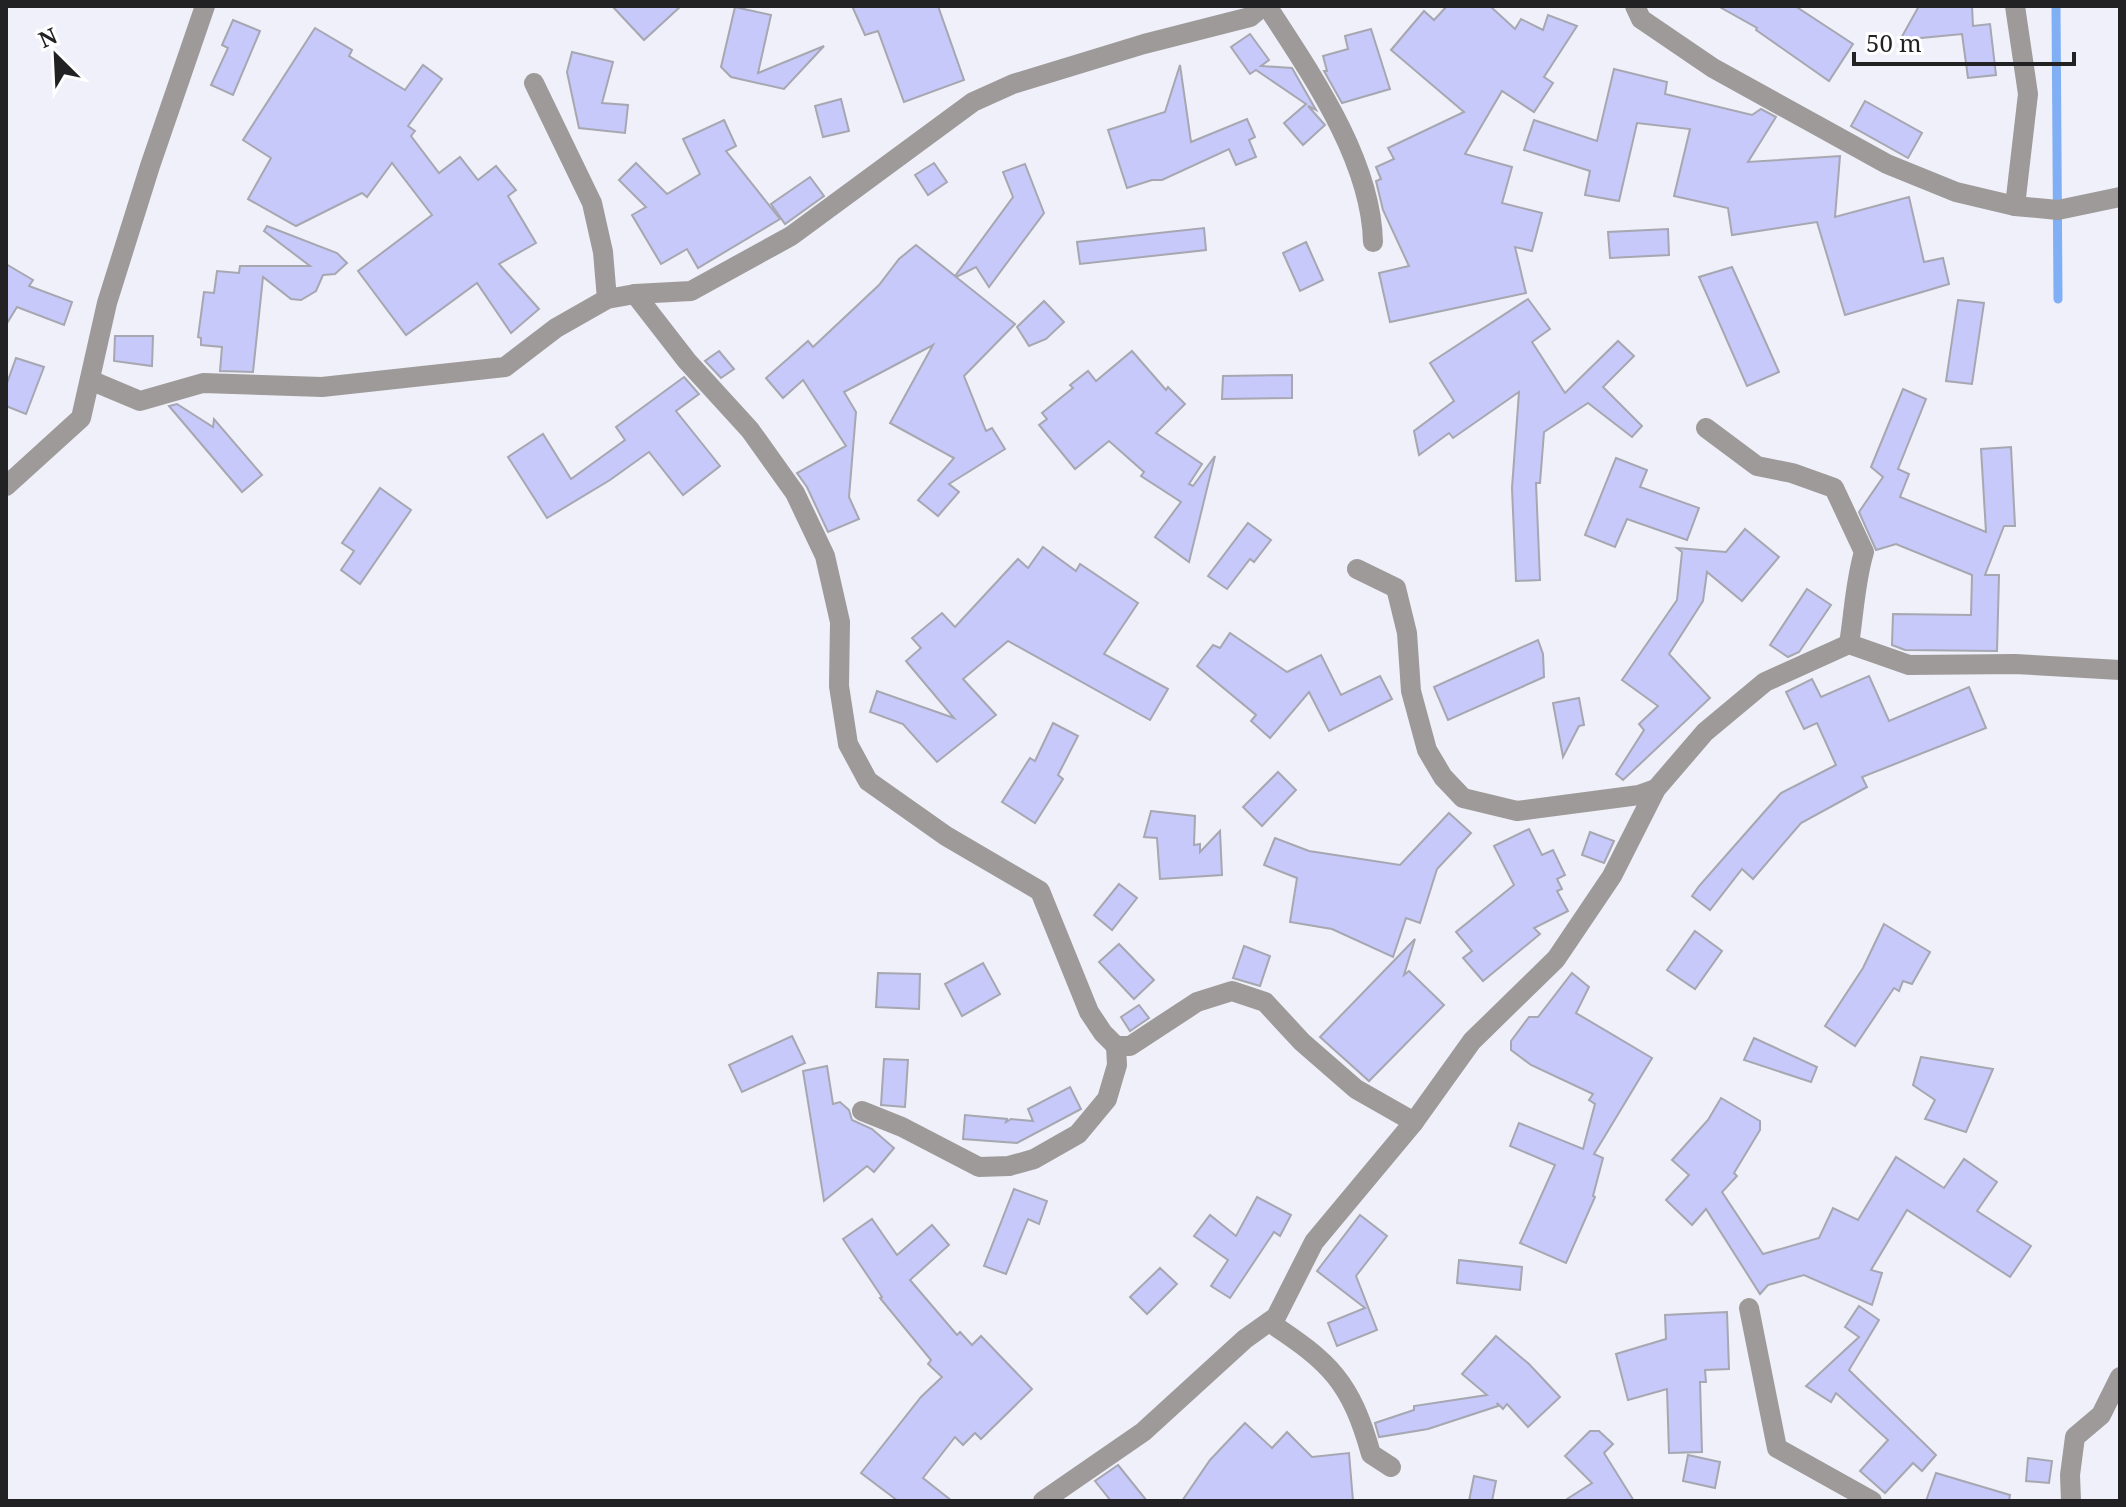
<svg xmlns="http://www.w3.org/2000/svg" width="2126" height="1507" font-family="'Noto Serif',serif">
	<rect width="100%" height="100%" fill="#eff0f9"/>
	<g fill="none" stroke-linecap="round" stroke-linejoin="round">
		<!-- stream -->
		<polyline stroke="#81aff5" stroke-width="9" points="2056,6 2058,299"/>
	</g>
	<!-- building -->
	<g fill="#c7c9fa" stroke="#a6a7b0" stroke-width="2">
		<polygon points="612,6 681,6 644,40"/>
		<polygon points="852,6 938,6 964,80 904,102 878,31 865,35"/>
		<polygon points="1447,6 1490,6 1515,29 1521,19 1543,30 1548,15 1577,26 1544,77 1553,83 1534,112 1502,91 1465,154 1512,167 1502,203 1542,213 1532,251 1515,247 1526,293 1390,322 1379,273 1409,266 1383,210 1376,181 1381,179 1376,167 1394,159 1388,148 1464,112 1391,50 1424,11 1434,20"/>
		<polygon points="1718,6 1795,6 1853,44 1829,81 1756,30 1757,28"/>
		<polygon points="1919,6 1972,6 1973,26 1990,24 1996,75 1968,78 1962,34 1900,40"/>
		<polygon points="735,7 771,15 758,73 824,46 784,89 731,77 721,67"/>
		<polygon points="233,20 260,31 233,95 211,85 228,48 222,45"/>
		<polygon points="315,28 352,50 349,56 405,90 423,65 442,79 408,126 415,131 411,136 439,173 460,157 478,180 496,166 516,190 508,196 536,243 499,264 539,309 511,333 477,283 406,335 358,271 432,215 392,163 367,197 362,193 296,226 248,199 271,158 243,140"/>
		<polygon points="1371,29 1390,89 1342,103 1324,71 1327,71 1323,56 1348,49 1345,36"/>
		<polygon points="1250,34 1269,60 1261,66 1292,68 1316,110 1308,106 1325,125 1303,145 1284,123 1306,104 1256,70 1250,74 1231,47"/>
		<polygon points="572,52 613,62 602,103 628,105 625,133 579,128 567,72"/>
		<polygon points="1180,65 1191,142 1247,119 1255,137 1249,140 1256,157 1236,165 1229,149 1162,180 1152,180 1127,188 1108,130 1165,112"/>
		<polygon points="1614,69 1667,82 1665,94 1752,115 1761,109 1776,117 1748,162 1840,156 1835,217 1909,197 1924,262 1943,258 1949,284 1845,315 1817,222 1732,235 1728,208 1674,196 1690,129 1637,123 1619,201 1585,195 1590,171 1524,150 1534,120 1597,141"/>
		<polygon points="841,99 849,131 823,137 815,106"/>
		<polygon points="1865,101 1922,133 1908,158 1851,126"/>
		<polygon points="724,120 736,146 726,151 780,219 698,268 687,249 661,264 632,215 646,207 619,180 636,163 667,194 700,174 683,139"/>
		<polygon points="934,163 947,182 928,195 915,175"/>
		<polygon points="1025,164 1044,213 989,287 976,267 956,277 1015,324 964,376 986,431 992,428 1005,449 949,484 959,492 938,516 918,500 954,458 890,423 933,345 844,392 856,412 849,497 859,519 828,532 807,487 797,473 846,446 803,380 783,398 766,378 808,341 813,347 879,285 899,259 916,245 955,276 1013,197 1003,172"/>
		<polygon points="810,177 824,196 785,224 771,204"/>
		<polygon points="267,226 337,253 347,263 335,274 323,275 316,291 301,300 291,299 263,277 253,372 220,371 222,347 201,345 201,338 198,337 204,292 214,293 217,271 239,273 240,266 310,266 264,231"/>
		<polygon points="1204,228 1206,250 1080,264 1077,242"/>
		<polygon points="1668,229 1669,255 1610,258 1608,232"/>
		<polygon points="1306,242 1323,280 1300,291 1283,253"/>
		<polygon points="6,264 33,280 29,286 72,302 64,325 17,307 6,325"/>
		<polygon points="1732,267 1779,372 1747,386 1699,277"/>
		<polygon points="1528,299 1550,329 1532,342 1565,393 1618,341 1634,356 1603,387 1642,426 1632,437 1588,403 1544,432 1540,483 1536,483 1540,580 1516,581 1512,488 1519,392 1453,438 1449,433 1419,455 1414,431 1454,401 1430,363"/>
		<polygon points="1958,300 1984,303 1972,384 1946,381"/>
		<polygon points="1044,301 1064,322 1046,339 1029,346 1017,327"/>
		<polygon points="115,336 153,336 152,366 114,361"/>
		<polygon points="719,351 734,369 721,378 705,361"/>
		<polygon points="1132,351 1166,390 1168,387 1185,404 1156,433 1202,464 1189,484 1193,486 1215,456 1189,562 1155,537 1181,502 1141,476 1144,472 1109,441 1075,469 1039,425 1047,419 1042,413 1073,388 1070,385 1088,371 1096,381"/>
		<polygon points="16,358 44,367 26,414 6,406 6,386"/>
		<polygon points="1292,375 1292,398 1222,399 1223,376"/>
		<polygon points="684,377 699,394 676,411 720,466 683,495 649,452 610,480 547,518 508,457 543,434 571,479 625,440 616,427"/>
		<polygon points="1903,389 1926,399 1898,469 1909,474 1900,497 1986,532 1981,449 2011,447 2015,526 2004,526 1985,575 1999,575 1997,651 1905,650 1892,645 1893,614 1971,615 1972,575 1896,544 1876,550 1859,512 1883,477 1871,467"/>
		<polygon points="177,404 213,427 214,419 262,475 242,492 169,406"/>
		<polygon points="1616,458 1647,470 1640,487 1699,508 1687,540 1627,519 1615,547 1585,535"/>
		<polygon points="380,488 411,510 360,584 341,570 354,551 342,543"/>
		<polygon points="1248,523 1271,540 1254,562 1250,559 1227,589 1208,576"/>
		<polygon points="1745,529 1779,557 1742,601 1707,572 1703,601 1669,654 1710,698 1623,780 1616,774 1644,730 1639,724 1658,706 1622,680 1677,600 1682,552 1677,548 1726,552"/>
		<polygon points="1043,547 1076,571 1080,564 1138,603 1104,654 1168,689 1150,720 1008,641 963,679 996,715 937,762 903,724 870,712 877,691 954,718 906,661 921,648 912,638 942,613 955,627 1018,559 1028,568"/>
		<polygon points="1807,589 1831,605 1799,652 1788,657 1770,645"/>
		<polygon points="1230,633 1287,672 1321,655 1341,695 1380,676 1392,699 1329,731 1309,692 1270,738 1251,721 1256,715 1197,666 1213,645 1220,648"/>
		<polygon points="1538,640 1543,654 1544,677 1448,720 1434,687"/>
		<polygon points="1869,676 1889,721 1969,687 1986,728 1862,777 1867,787 1801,823 1753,879 1742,869 1710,910 1692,896 1699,886 1781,793 1836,765 1817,723 1804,729 1786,692 1812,679 1821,697"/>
		<polygon points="1579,698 1584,725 1579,726 1563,757 1553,703"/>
		<polygon points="1053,723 1078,736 1058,775 1063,779 1035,823 1002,802 1030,758 1035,761"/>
		<polygon points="1278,772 1296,790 1262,826 1243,807"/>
		<polygon points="1151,811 1195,816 1194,845 1200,844 1200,852 1220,831 1222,875 1160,879 1157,838 1144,837"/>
		<polygon points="1449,813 1471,833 1437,869 1420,923 1406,918 1393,957 1332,929 1290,922 1297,878 1264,865 1275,838 1309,851 1400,865"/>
		<polygon points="1529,829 1542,855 1553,850 1565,875 1557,879 1562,889 1557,891 1568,911 1534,928 1540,934 1483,981 1463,958 1472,951 1456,932 1514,885 1494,846"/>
		<polygon points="1590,832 1614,841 1604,863 1582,855"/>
		<polygon points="1119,884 1137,898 1112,930 1094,915"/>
		<polygon points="1884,924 1930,952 1912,984 1903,981 1899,991 1894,988 1855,1046 1825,1026 1863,968"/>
		<polygon points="1695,931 1722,951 1695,989 1667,970"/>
		<polygon points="1415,939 1404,975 1409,971 1444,1005 1369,1081 1320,1037"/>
		<polygon points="1119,944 1154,980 1134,999 1099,962"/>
		<polygon points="1244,946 1270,956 1260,986 1233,978"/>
		<polygon points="983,963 1000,994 962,1016 945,984"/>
		<polygon points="878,973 920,974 919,1009 876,1007"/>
		<polygon points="1572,973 1589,987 1576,1013 1652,1058 1594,1154 1603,1158 1593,1196 1595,1197 1566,1263 1520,1243 1555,1165 1510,1146 1519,1123 1583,1149 1595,1104 1589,1100 1593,1094 1531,1065 1511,1050 1511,1041 1529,1017 1538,1017"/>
		<polygon points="1139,1005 1149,1018 1130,1031 1121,1017"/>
		<polygon points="792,1036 805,1063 742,1092 729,1065"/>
		<polygon points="1754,1038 1817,1067 1811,1082 1744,1060"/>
		<polygon points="1921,1057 1993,1069 1966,1132 1925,1119 1935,1100 1913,1085"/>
		<polygon points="884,1059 908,1060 905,1107 881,1105"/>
		<polygon points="827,1066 833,1104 840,1102 849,1110 852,1120 872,1129 894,1148 874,1172 867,1166 824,1201 803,1071"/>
		<polygon points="1070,1087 1081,1109 1017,1143 963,1139 965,1115 1007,1119 1006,1122 1011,1119 1033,1121 1028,1109"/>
		<polygon points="1721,1098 1760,1121 1760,1130 1734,1173 1737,1176 1722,1192 1763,1254 1819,1238 1833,1208 1858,1220 1896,1157 1944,1188 1964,1159 1997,1182 1977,1211 2031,1246 2010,1277 1907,1210 1871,1270 1882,1273 1872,1305 1804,1275 1768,1285 1760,1294 1706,1209 1692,1225 1666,1200 1689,1175 1672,1160 1708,1120"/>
		<polygon points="1014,1189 1047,1201 1039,1224 1028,1219 1006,1274 984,1266"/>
		<polygon points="1257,1197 1291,1215 1280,1236 1274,1232 1230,1298 1211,1286 1228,1260 1194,1236 1210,1215 1236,1236"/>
		<polygon points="1360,1215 1387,1236 1356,1276 1377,1330 1337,1346 1328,1323 1365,1308 1317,1271"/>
		<polygon points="872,1219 897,1255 932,1225 949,1245 910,1280 957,1335 960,1332 972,1345 981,1336 1032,1389 981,1439 975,1433 963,1445 955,1437 923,1478 952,1501 898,1501 861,1473 921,1397 942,1377 928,1364 931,1360 880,1298 882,1297 843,1239"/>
		<polygon points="1459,1260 1522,1267 1520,1290 1457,1283"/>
		<polygon points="1160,1268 1177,1284 1147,1314 1130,1297"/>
		<polygon points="1859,1306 1879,1320 1849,1370 1936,1455 1922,1471 1913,1463 1885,1493 1860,1471 1888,1440 1836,1393 1831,1402 1806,1386 1859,1337 1845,1327"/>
		<polygon points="1727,1312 1729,1369 1705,1370 1706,1382 1700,1382 1702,1452 1669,1453 1667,1389 1628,1400 1616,1354 1666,1339 1665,1315"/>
		<polygon points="1496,1336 1529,1364 1560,1397 1528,1427 1507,1404 1503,1409 1497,1403 1498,1406 1428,1429 1379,1437 1375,1423 1414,1410 1414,1406 1487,1395 1462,1374"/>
		<polygon points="1245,1423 1272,1448 1287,1432 1312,1457 1349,1453 1353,1501 1182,1501 1210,1460"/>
		<polygon points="1590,1431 1599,1431 1613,1444 1604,1453 1634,1501 1564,1501 1592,1483 1565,1456"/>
		<polygon points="1688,1455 1720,1462 1715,1488 1683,1481"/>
		<polygon points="2028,1458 2052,1461 2049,1483 2026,1481"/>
		<polygon points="1118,1465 1147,1501 1111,1501 1095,1481"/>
		<polygon points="1936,1473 2010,1495 2009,1501 1926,1501"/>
		<polygon points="1474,1476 1496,1481 1492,1501 1469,1501"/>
	</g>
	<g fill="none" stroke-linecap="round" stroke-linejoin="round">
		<!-- street -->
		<g stroke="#9e9a99" stroke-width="20">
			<path d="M1267,6c44,68 104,153 106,236"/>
			<polyline points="1635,6 1641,19 1713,68 1887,164 1956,192 2015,206 2058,210 2120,197"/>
			<polyline points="534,83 592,203 603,252 607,299"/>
			<polyline points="2015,206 2028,94 2015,6"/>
			<polyline points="635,294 687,361 750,430 795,493 825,556 840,622 839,686 848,744 868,781 946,836 1040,891 1089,1012 1103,1033 1116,1046 1130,1046 1197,1002 1232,991 1265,1002 1302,1042 1356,1089 1414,1122"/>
			<polyline points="90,380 140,401 203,383 322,387 505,367 556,328 607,299 635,294 691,291 791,236 973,102 1013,84 1144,44 1250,17 1263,6"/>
			<path d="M1706,428l51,38 35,7 42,15 30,64c-9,30 -10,61 -15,92"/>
			<polyline points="6,486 81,418 107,303 150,166 205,6"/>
			<polyline points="1357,569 1396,588 1407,633 1411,691 1427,750 1443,777 1463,798 1517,811 1639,795 1656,789"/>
			<polyline points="862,1111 902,1127 979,1167 1009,1166 1034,1159 1078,1134 1107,1099 1117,1065 1116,1046"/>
			<polyline points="1749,1308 1777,1448 1872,1501"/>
			<path d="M1269,1322c61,40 82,60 102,132l20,13"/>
			<polyline points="1043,1501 1143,1432 1245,1339 1276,1317 1314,1242 1414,1122 1472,1041 1556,959 1612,876 1656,789 1705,732 1765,682 1849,644 1909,665 2015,664 2120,670"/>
			<polyline points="2071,1501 2070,1475 2075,1437 2101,1415 2120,1377"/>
		</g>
	</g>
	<!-- border -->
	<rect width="2126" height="1507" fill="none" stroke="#222225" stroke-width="16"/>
	<!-- north arrow -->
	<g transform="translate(56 56) rotate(336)" stroke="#ffffff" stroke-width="6" paint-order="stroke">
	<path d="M0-6L14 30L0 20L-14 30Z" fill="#222225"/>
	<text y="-12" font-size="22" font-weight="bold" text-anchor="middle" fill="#222225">N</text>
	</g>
	<!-- scale -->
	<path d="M1854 52v12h220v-12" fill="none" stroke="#222225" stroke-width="4"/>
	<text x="1866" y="52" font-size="24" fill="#222225" stroke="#ffffff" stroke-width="6" paint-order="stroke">50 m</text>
</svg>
